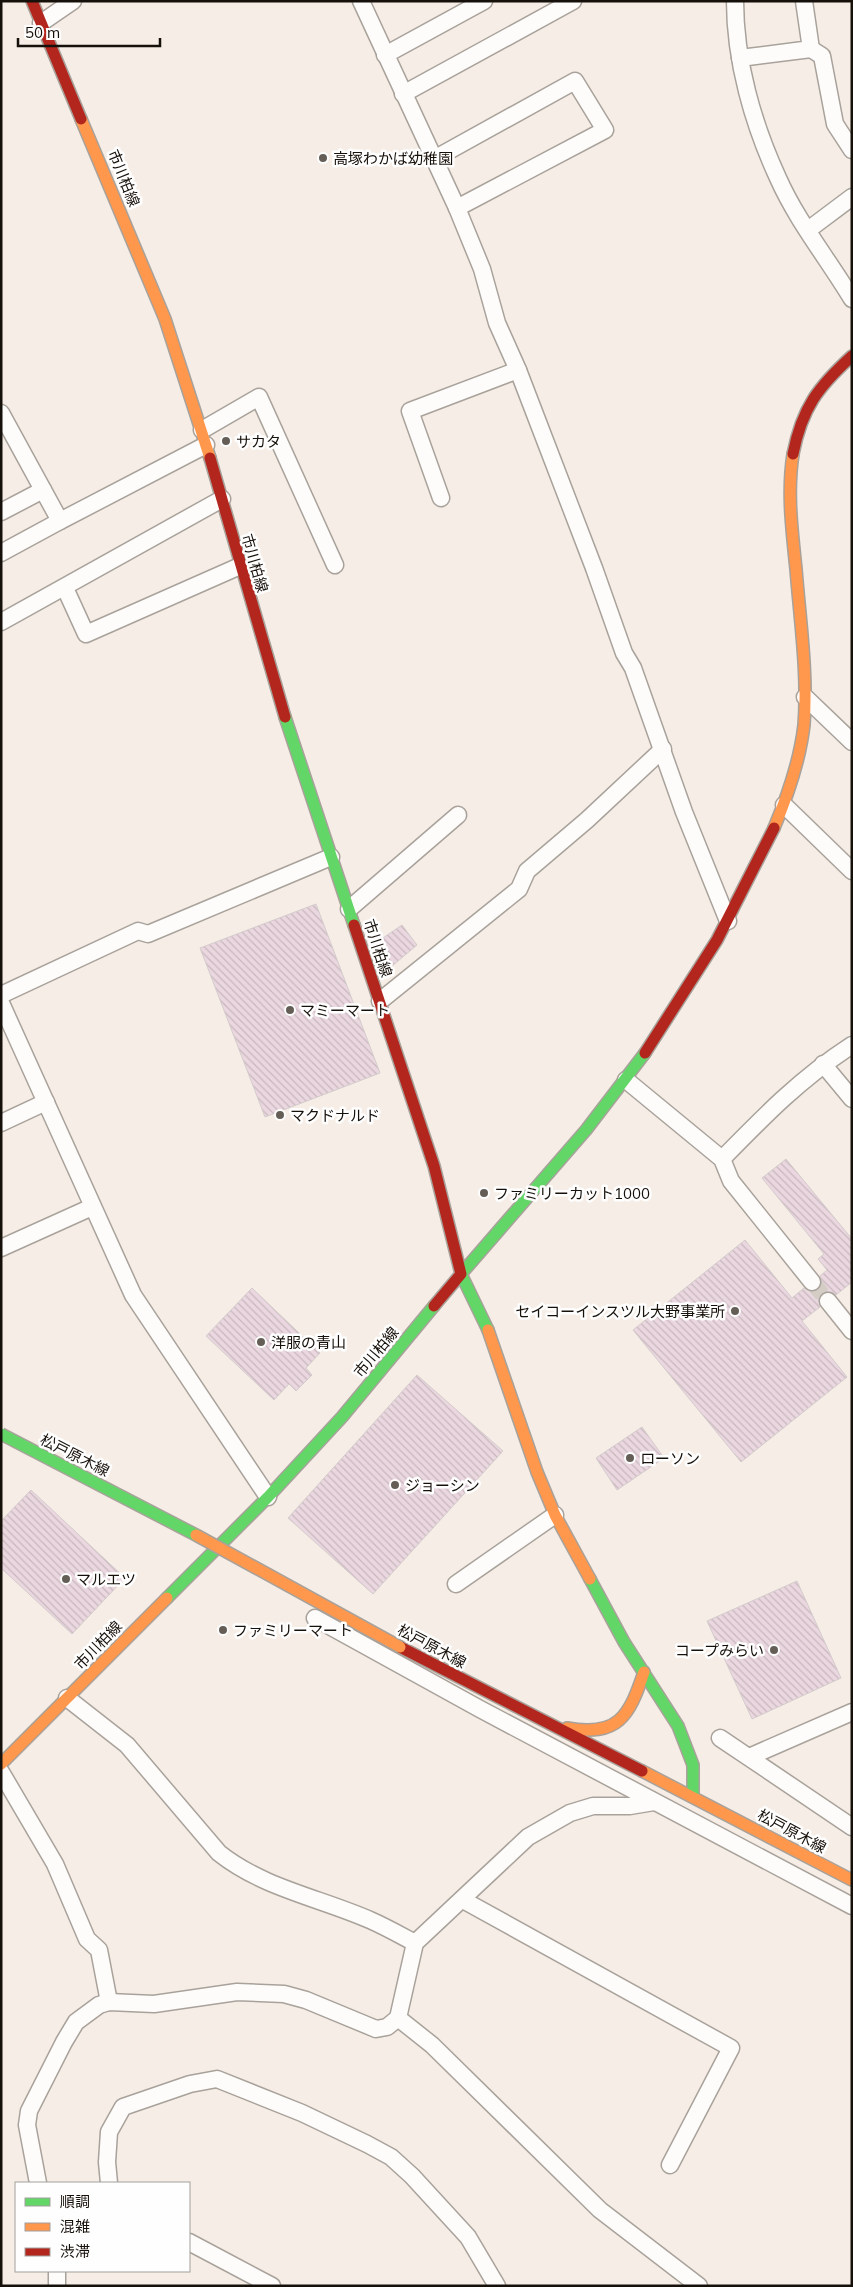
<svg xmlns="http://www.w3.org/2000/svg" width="853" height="2287" font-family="Mulish,'Noto Sans JP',sans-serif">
	<defs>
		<pattern id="building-back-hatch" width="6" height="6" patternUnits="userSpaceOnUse" patternTransform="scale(1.25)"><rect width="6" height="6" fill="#ead7df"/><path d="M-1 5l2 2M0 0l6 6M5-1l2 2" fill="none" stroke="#c8b8be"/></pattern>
	</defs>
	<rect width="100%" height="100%" fill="#f6eee6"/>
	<!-- building -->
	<g fill="url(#building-back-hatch)" stroke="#d4cccc">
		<polygon points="316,904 380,1073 265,1117 200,948"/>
		<polygon points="402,925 417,945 385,972 377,942"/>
		<polygon points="786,1159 852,1239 852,1282 836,1295 831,1292 822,1293 819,1298 820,1307 802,1321 847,1377 741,1462 633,1330 745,1240 792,1298 804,1288 813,1292 819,1289 822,1281 820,1276 827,1270 818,1259 824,1254 762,1178"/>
		<polygon points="252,1288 320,1353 306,1368 312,1375 296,1391 289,1384 274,1400 206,1336"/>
		<polygon points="417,1375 503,1451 373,1594 288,1518"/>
		<polygon points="642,1427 664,1458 617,1490 596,1458"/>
		<polygon points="31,1490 125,1578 72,1634 1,1568 1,1521"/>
		<polygon points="797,1581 841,1678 752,1719 707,1621"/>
	</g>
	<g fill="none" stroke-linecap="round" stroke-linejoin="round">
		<!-- street-tunnel -->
		<polyline stroke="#d4cdc5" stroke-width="16" stroke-dasharray="16 8" stroke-linecap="butt" points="812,1282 828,1301"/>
		<defs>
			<g id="street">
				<polyline points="361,1 457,208 482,269 497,323 518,370 594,568 624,653 633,668 684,812 728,921"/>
				<path d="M735,1c0,60 18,123 43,177 19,43 50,81 74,121"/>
				<polyline points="41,23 73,1"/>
				<polyline points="811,49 822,56 835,124 852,150"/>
				<polyline points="385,55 484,1"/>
				<polyline points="740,58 811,49 804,1"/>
				<polyline points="403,94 573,1"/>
				<polyline points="434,159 575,81 605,130 457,208"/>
				<polyline points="808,230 852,197"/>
				<polyline points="1,413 60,521 206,445"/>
				<polyline points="202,430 259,397 335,565"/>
				<polyline points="441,498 410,411 518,370"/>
				<polyline points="1,512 43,490"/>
				<polyline points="1,553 60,521"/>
				<polyline points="65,588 86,634 240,566"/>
				<polyline points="1,622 222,499"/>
				<polyline points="805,697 852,742"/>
				<polyline points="784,805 852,871"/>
				<polyline points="349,909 458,815"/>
				<polyline points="1,995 138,931 148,934 331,857"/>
				<polyline points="380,1001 519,889 527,871 587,820 663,749"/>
				<polyline points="1,1003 133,1295 268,1497"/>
				<polyline points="823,1064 852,1099"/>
				<polyline points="626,1080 722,1159 731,1181 812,1282"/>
				<polyline points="1,1123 46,1102"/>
				<path d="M722,1159c42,-43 79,-81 130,-114"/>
				<polyline points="1,1248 92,1207"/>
				<polyline points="828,1301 852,1331"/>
				<polyline points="456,1584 555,1515"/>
				<polyline points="315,1618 480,1709 852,1906"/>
				<path d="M67,1698l60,47 92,108c44,35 101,45 151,67 16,7 30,15 45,23"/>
				<polyline points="720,1738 852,1827"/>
				<polyline points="749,1757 852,1712"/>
				<polyline points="1,1772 55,1864 87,1939 99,1950 109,2002"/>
				<polyline points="463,1900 731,2048 670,2165"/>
				<polyline points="398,2018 432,2045 600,2210 699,2286"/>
				<polyline points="38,2183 27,2125 29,2111 64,2042 76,2022 99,2005 109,2002 154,2004 237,1992 284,1994 306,2000 376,2029 387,2027 398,2018 415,1943 528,1837 570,1813 593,1806 630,1806 654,1802"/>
				<polyline points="109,2183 107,2162 109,2132 123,2107 190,2084 217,2079 302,2113 367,2144 391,2157 412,2176 468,2237 497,2286"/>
				<polyline points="189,2242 272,2286"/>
				<polyline points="57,2271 57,2286"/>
			</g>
			<g id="fast">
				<polyline points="285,717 354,925"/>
				<polyline points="488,1330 461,1274 586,1130 645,1053"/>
				<polyline points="590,1579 624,1642 678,1726 693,1765 693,1795"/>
				<polyline points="167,1598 268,1497 342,1417 434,1306"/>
			</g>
			<g id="slow">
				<polyline points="81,119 165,319 210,458"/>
				<path d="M774,828c14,-33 26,-68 30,-103 4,-51 -4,-105 -8,-156 -4,-39 -9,-76 -3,-115"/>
				<polyline points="488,1330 537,1472 555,1515 590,1579"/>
				<path d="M567,1728c51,9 62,-11 77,-56"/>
				<polyline points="1,1764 167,1598"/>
				<polyline points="642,1771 852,1880"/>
			</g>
			<g id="jam">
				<polyline points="32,1 81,119"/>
				<path d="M793,454c9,-46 25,-67 59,-98"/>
				<polyline points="210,458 285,717"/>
				<polyline points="354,925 434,1166 461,1274 434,1306"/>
				<polyline points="645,1053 717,940 774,828"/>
				<polyline points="400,1647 642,1771"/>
			</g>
		</defs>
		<!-- street casing -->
		<use href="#street" stroke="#a8a29b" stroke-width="19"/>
		<!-- fast casing -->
		<use href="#fast" stroke="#a8a29b" stroke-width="14"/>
		<!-- slow casing -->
		<use href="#slow" stroke="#a8a29b" stroke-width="14"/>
		<!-- jam casing -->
		<use href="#jam" stroke="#a8a29b" stroke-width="14"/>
		<!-- street -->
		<use href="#street" stroke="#fefcfb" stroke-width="16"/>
		<!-- fast -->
		<use href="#fast" stroke="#63d668" stroke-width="11"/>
		<!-- slow -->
		<use href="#slow" stroke="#ff974d" stroke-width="11"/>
		<!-- jam -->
		<use href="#jam" stroke="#b3261e" stroke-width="11"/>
		<defs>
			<polyline id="fast-bridge" points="1,1434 196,1535"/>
			<polyline id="slow-bridge" points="196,1535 400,1647"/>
		</defs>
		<!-- fast-bridge casing -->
		<use href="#fast-bridge" stroke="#a8a29b" stroke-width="14" stroke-linecap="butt"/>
		<!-- slow-bridge casing -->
		<use href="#slow-bridge" stroke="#a8a29b" stroke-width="14" stroke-linecap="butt"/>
		<!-- fast-bridge -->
		<use href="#fast-bridge" stroke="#63d668" stroke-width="11"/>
		<!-- slow-bridge -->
		<use href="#slow-bridge" stroke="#ff974d" stroke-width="11"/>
	</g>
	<!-- markers -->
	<g fill="#645e57" stroke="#fefefe" stroke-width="2">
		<circle cx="323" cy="158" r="5"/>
		<circle cx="226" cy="441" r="5"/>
		<circle cx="290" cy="1010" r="5"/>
		<circle cx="280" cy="1115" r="5"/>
		<circle cx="484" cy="1193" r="5"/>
		<circle cx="735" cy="1311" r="5"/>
		<circle cx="261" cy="1342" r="5"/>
		<circle cx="630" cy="1458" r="5"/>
		<circle cx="395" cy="1485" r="5"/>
		<circle cx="66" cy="1579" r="5"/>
		<circle cx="223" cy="1630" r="5"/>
		<circle cx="774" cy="1650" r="5"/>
	</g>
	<g text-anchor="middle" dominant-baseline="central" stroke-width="5" stroke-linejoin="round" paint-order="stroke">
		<!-- poi labels -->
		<g font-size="15" fill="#16100a" stroke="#fefefe" text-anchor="start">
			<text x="333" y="158">高塚わかば幼稚園</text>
			<text x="236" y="441">サカタ</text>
			<text x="300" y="1010">マミーマート</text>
			<text x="290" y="1115">マクドナルド</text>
			<text x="494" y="1193">ファミリーカット1000</text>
			<text x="725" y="1311" text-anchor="end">セイコーインスツル大野事業所</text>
			<text x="271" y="1342">洋服の青山</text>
			<text x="640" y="1458">ローソン</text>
			<text x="405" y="1485">ジョーシン</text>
			<text x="76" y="1579">マルエツ</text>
			<text x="233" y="1630">ファミリーマート</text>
			<text x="764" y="1650" text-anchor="end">コープみらい</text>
		</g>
		<!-- street labels -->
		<g font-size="15" fill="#16100a" stroke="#fefefe">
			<text transform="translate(124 178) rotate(68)">市川柏線</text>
			<text transform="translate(255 563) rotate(74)">市川柏線</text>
			<text transform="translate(378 948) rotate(72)">市川柏線</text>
			<text transform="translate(376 1352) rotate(-50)">市川柏線</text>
			<text transform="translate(75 1455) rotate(27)">松戸原木線</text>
			<text transform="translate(98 1645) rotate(-46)">市川柏線</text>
			<text transform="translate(432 1646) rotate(28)">松戸原木線</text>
			<text transform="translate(792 1831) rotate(28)">松戸原木線</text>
		</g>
	</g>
	<!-- border -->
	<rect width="853" height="2287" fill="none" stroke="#16100a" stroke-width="5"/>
	<!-- legend -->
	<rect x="15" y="2182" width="175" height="90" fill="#fefefe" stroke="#a19f9c"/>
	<rect x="25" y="2198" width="25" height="8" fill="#63d668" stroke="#a19f9c"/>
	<text x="60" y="2207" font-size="15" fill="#16100a">順調</text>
	<rect x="25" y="2223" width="25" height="8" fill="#ff974d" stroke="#a19f9c"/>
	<text x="60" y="2232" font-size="15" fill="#16100a">混雑</text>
	<rect x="25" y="2248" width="25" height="8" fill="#b3261e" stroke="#a19f9c"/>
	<text x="60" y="2257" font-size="15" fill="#16100a">渋滞</text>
	<!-- scale -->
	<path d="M18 38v8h142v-8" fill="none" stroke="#16100a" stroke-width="2.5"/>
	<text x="25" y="38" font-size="15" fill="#16100a" stroke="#fefefe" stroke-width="4" paint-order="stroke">50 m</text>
</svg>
